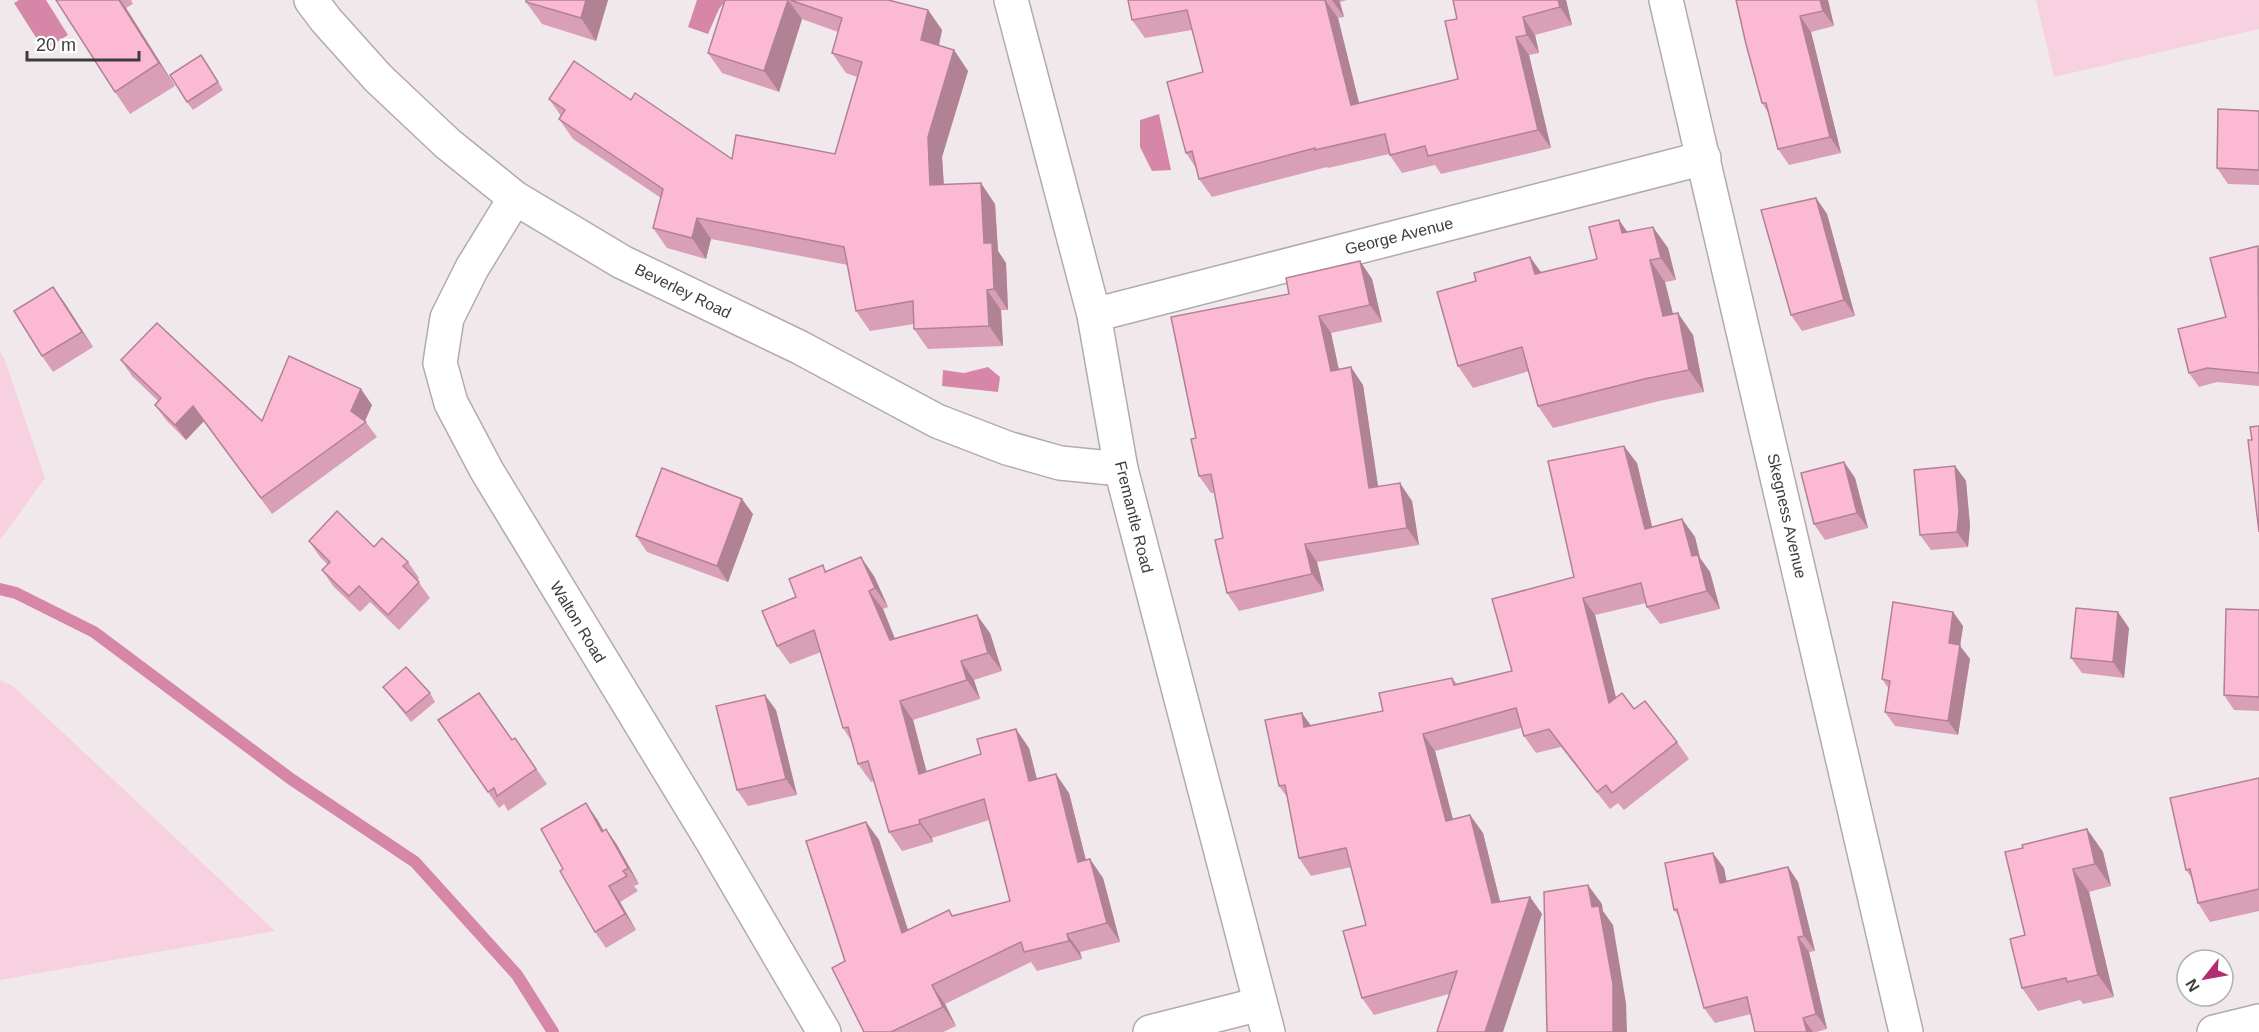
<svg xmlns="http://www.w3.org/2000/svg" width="2259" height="1032" font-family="Helvetica,sans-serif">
	<rect width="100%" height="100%" fill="#f1e8eb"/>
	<!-- green -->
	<g fill="#f7d1df">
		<polygon points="2036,0 2259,0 2259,29 2054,77"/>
		<polygon points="0,352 4,358 45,478 0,540"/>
		<polygon points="0,680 13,686 275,931 0,980"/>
	</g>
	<!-- water -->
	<g fill="#d687a8">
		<polygon points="19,0 46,0 68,35 44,50 14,3"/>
		<polygon points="697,0 726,0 719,9 708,34 688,27"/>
		<polygon points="1159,114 1171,170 1152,171 1140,147 1140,120"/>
		<polygon points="988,367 1000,377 998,392 942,386 943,370 964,373"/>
	</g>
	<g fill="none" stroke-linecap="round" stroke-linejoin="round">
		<!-- stream -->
		<polyline stroke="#d687a8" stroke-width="12" points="0,589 16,593 94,632 291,779 415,862 517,975 553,1032"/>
		<defs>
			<g id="street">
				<polyline points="311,0 326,20 378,78 448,144 515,198 622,262 799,347 937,421 1007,448 1060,463 1121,469"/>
				<polyline points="1011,0 1094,315 1121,469 1268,1032"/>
				<polyline points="1666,0 1906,1032"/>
				<polyline points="515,198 472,268 447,318 440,363 451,403 487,471 712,841 824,1032"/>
				<polyline points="1094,315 1704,158"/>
				<polyline points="1150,1032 1260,1004"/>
				<polyline points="2214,1032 2259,1021"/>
			</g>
		</defs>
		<!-- street casing -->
		<use href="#street" stroke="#b2aaad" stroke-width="36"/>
		<!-- street -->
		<use href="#street" stroke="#fff" stroke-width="33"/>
	</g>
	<!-- wall -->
	<g fill="#d99fb6">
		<polygon points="56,0 131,0 133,4 126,8 175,86 130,114 115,92"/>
		<polygon points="526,0 608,0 596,41 542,24 526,2"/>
		<polygon points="725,0 888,0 928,10 942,30 939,46 954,50 968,71 942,157 944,185 995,204 998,251 1006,263 1008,310 1001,310 1003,346 928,349 914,329 914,324 870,331 856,311 848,265 711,239 706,259 667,248 653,228 661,198 573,139 559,119 561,116 549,99 631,100 732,159 835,154 857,77 846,73 832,53 838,32 802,19 779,92 722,73 708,53"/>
		<polygon points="1128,0 1347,0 1340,2 1344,17 1338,18 1359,103 1458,79 1445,21 1566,0 1572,25 1535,35 1539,53 1529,55 1551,148 1441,174 1435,165 1402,173 1389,154 1328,168 1327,167 1212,197 1199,179 1196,168 1186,153 1203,72 1192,30 1145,38 1132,20"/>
		<polygon points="1736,0 1828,0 1834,26 1811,32 1841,153 1789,165 1778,149 1769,114 1762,103"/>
		<polygon points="207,63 223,90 193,110 187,102"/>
		<polygon points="2259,111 2259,185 2228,184 2217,168"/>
		<polygon points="1816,198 1827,214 1855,316 1802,331 1791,315"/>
		<polygon points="1628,232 1668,248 1676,280 1665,282 1673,314 1693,335 1704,392 1659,401 1553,428 1538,406 1529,371 1473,388 1458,366 1476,281 1530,257 1541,273 1597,259"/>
		<polygon points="2259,247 2259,386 2217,382 2199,387 2189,373 2226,317"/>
		<polygon points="1360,261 1372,279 1382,322 1331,333 1339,370 1363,385 1378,487 1412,501 1419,545 1317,562 1324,591 1239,611 1227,593 1223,538 1215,493 1211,493 1199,476 1289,294"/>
		<polygon points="64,302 93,347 53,372 42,356"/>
		<polygon points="121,360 262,421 372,405 365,421 377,437 272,514 204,421 186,440 166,420 155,405 158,401 132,376"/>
		<polygon points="1844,462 1855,478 1868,528 1825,540 1814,524"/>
		<polygon points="1637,463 1652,527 1682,519 1695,537 1700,558 1710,572 1720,609 1660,624 1647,607 1646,603 1595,615 1616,698 1634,709 1677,742 1689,759 1624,810 1618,803 1610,809 1561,747 1536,753 1524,736 1521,728 1435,751 1453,819 1470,815 1483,833 1500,902 1530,897 1542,914 1449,994 1374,1015 1362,998 1366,925 1351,867 1311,876 1299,858 1287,797 1279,786 1311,726 1383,711 1452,678 1457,684 1512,671 1574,577"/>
		<polygon points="1955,466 1966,481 1970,526 1968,547 1931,550 1920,535"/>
		<polygon points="753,514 728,582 647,552 636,536"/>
		<polygon points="309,541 374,547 408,562 419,578 417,580 430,598 399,630 370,602 360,612 333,586 322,570 328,565 320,557"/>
		<polygon points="827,571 874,576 888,607 883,609 895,639 990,633 1002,671 974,680 980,699 913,720 926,771 1029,748 1037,779 1069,793 1086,860 1103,878 1120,942 1080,952 1082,959 1037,971 1031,962 945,1004 956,1026 943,1032 864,1032 845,961 866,822 879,840 908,930 953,916 1010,901 989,820 932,838 933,842 902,851 889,832 874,781 871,782 858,764 852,742 843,728 821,652 790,664 777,646 796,597"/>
		<polygon points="2259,610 2259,711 2234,710 2224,695"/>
		<polygon points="1953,612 1963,626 1960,646 1970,659 1958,735 1895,726 1885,712 1889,689 1882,679"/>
		<polygon points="2129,628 2124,678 2082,673 2071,658"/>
		<polygon points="383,687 430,693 435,702 411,722"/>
		<polygon points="776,710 797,795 748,806 737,790"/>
		<polygon points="438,720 512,740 515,738 547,784 508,811 504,804 499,808"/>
		<polygon points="2259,778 2259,911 2210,922 2198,903 2191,877 2186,870"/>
		<polygon points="597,819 603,831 606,829 617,845 639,884 634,886 638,891 620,902 636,930 606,948 595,932 563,869"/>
		<polygon points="2087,829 2103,852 2111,886 2089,892 2114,997 2083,1004 2080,1000 2038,1011 2022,988 2025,935 2023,848"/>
		<polygon points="1788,867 1798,882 1815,951 1809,952 1827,1029 1816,1032 1755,1032 1751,1014 1715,1023 1704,1008 1679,916 1674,910 1724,868 1726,881"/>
	</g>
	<!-- shaded-wall -->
	<g fill="#b08294">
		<polygon points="119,0 120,0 126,8 175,86 159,63"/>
		<polygon points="586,0 608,0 596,41 581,18"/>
		<polygon points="788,0 802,19 779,92 764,71"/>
		<polygon points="1325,0 1338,18 1364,123 1351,105"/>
		<polygon points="1332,0 1339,0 1344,17"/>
		<polygon points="1558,0 1566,0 1572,25 1560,7"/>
		<polygon points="1820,0 1828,0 1834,26 1823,11"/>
		<polygon points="928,10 942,30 935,61 921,40"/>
		<polygon points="1800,16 1811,32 1841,153 1830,137"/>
		<polygon points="1523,17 1535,35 1539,53 1527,35"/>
		<polygon points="1516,37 1529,55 1551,148 1538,130"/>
		<polygon points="954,50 968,71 942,157 945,205 930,185 928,137"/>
		<polygon points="981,183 995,204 998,251 1006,263 1008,310 994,289 984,243"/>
		<polygon points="1816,198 1827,214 1855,316 1844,300"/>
		<polygon points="697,218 711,239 706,259 692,238"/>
		<polygon points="1619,220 1634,241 1622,233"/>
		<polygon points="1653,227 1668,248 1676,280 1661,258"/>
		<polygon points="1530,257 1546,279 1535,274"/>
		<polygon points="1650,260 1665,282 1679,338 1663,316"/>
		<polygon points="1360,261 1372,279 1382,322 1370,305"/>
		<polygon points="53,287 64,302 93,347 82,332"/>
		<polygon points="987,290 1001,310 1003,346 989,326"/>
		<polygon points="1678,313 1693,335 1704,392 1689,370"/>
		<polygon points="1319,316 1331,333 1343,389 1331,371"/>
		<polygon points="1351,367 1363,385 1381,506 1369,488"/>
		<polygon points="361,389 372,405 364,423 351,411"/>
		<polygon points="193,406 204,421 186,440 175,425"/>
		<polygon points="1624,446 1637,463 1657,547 1645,529"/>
		<polygon points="1844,462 1855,478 1868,528 1857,513"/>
		<polygon points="1955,466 1966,481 1970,526 1968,547 1957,532"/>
		<polygon points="1400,483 1412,501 1419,545 1407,528"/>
		<polygon points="742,499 753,514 728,582 717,566"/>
		<polygon points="1682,519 1695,537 1700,558 1710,572 1720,609 1707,591 1692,556"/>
		<polygon points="1305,544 1317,562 1324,591 1312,574"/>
		<polygon points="861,557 874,576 888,607 875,588"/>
		<polygon points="869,591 883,609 903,659 890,640"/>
		<polygon points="1583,598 1595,615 1622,721 1609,703"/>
		<polygon points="1953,612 1963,626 1960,646 1970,659 1958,735 1948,721 1949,643"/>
		<polygon points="2118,612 2129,628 2124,678 2113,662"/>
		<polygon points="977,615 990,633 1002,671 988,653"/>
		<polygon points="961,661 974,680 980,699 967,680"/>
		<polygon points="765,695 776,710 797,795 786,779"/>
		<polygon points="900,701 913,720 932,792 919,774"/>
		<polygon points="1302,713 1314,730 1304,727"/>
		<polygon points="1016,729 1029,748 1042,800 1029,781"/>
		<polygon points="1423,734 1435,751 1458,839 1446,821"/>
		<polygon points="1056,774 1069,793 1091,881 1078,862"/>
		<polygon points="586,803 597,819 613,847 602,832"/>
		<polygon points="1470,815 1483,833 1505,921 1492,903"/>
		<polygon points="919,820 932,838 933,842 920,824"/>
		<polygon points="866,822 879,840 915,952 902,933"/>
		<polygon points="606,829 617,845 639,884 628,868"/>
		<polygon points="2087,829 2103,852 2111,886 2095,864"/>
		<polygon points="1713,853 1724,868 1730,898 1720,883"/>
		<polygon points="1090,859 1103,878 1120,942 1107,923"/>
		<polygon points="1788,867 1798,882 1815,951 1804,936"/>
		<polygon points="2073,869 2089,892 2114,997 2098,975"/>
		<polygon points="1588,885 1602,904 1603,911 1613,925 1626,1003 1627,1032 1613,1032"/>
		<polygon points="609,886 620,902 636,930 625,914"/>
		<polygon points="1530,897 1542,914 1503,1032 1485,1032"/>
		<polygon points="1067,934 1080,952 1082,959 1069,941"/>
		<polygon points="1798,937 1809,952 1827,1029 1816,1014"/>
		<polygon points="932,985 945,1004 956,1026 943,1007"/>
		<polygon points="1803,1018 1813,1032 1807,1032"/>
	</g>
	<!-- building -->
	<g fill="#fcb9d4" stroke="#b08294" stroke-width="1.5">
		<polygon points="56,0 119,0 159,63 115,92"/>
		<polygon points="526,0 586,0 581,18 526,2"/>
		<polygon points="725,0 788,0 764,71 708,53"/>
		<polygon points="790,0 888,0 928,10 921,40 954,50 928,137 930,185 981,183 984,243 992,243 994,289 987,290 989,326 914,329 913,301 856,311 844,247 697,218 692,238 653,228 663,189 559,119 565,110 549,99 574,61 631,100 635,93 732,159 736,135 835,154 862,62 832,53 842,18"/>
		<polygon points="1128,0 1326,0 1325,0 1351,105 1458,79 1445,21 1457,19 1453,0 1558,0 1560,7 1523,17 1527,35 1516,37 1538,130 1428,156 1425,146 1390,155 1385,134 1315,150 1315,148 1199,179 1192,151 1186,153 1167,82 1203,72 1187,10 1132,20"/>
		<polygon points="1736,0 1820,0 1823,11 1800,16 1830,137 1778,149 1766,103 1762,103 1746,44"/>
		<polygon points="201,55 218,82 187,102 170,75"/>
		<polygon points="2218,109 2259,111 2259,170 2217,168"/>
		<polygon points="1816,198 1844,300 1791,315 1761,210"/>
		<polygon points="1619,220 1622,233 1653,227 1661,258 1650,260 1663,316 1678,313 1689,370 1644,379 1538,406 1522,347 1458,366 1437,292 1476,281 1474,273 1530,257 1535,274 1597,259 1589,227"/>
		<polygon points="2258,246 2259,373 2207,368 2189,373 2178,329 2226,317 2210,258"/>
		<polygon points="1360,261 1370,305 1319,316 1331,371 1351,367 1369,488 1400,483 1407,528 1305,544 1312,574 1227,593 1215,540 1223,538 1211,474 1199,476 1191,439 1196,438 1171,317 1289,294 1286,278"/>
		<polygon points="53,287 82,332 42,356 14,311"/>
		<polygon points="157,323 262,421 289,356 361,389 351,411 366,422 261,498 193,406 175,425 155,405 161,398 121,360"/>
		<polygon points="2259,426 2259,532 2248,440 2252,440 2250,427"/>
		<polygon points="1624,446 1645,529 1682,519 1692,556 1698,555 1707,591 1647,607 1641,583 1583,598 1609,703 1622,693 1634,709 1645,701 1677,742 1612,793 1606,785 1597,792 1549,729 1524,736 1516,708 1423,734 1446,821 1470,815 1492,903 1530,897 1485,1032 1437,1032 1457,971 1362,998 1343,931 1366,925 1346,848 1299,858 1285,785 1279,786 1265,720 1302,713 1304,727 1383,711 1379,693 1452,678 1454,685 1512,671 1492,599 1574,577 1548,461"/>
		<polygon points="1844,462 1857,513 1814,524 1801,473"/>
		<polygon points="1955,466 1959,511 1957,532 1920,535 1914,470"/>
		<polygon points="662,468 742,499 717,566 636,536"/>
		<polygon points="337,511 374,547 382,538 408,562 403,566 419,582 388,615 359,586 349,596 322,570 330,562 309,541"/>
		<polygon points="861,557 875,588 869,591 890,640 977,615 988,653 961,661 967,680 900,701 919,774 981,754 977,739 1016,729 1029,781 1056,774 1078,862 1090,859 1107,923 1067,934 1069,941 1024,952 1021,942 932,985 943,1007 891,1032 864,1032 832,968 845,961 806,841 866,822 902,933 949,910 952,916 1010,901 984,799 919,820 920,824 889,832 868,761 858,764 848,727 843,728 814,630 777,646 762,611 796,597 789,579 823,565 825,572"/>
		<polygon points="1893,602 1953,612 1949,643 1960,645 1948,721 1885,712 1890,681 1882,679"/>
		<polygon points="2076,608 2118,612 2113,662 2071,658"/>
		<polygon points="2226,609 2259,610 2259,697 2224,695"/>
		<polygon points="406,667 430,693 406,713 383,687"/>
		<polygon points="479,693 512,740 515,738 536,769 497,796 494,788 488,792 438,720"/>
		<polygon points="765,695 786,779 737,790 716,706"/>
		<polygon points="2259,778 2259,889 2198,903 2190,869 2186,870 2170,798"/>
		<polygon points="586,803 602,832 606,829 628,868 623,871 627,876 609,886 625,914 595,932 560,871 563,869 541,829"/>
		<polygon points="2087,829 2095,864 2073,869 2098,975 2067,982 2066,978 2022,988 2010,939 2025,935 2005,852 2023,848 2022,845"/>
		<polygon points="1713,853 1720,883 1788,867 1804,936 1798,937 1816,1014 1803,1018 1807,1032 1755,1032 1747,997 1704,1008 1677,909 1674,910 1665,863"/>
		<polygon points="1588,885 1592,907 1599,906 1613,984 1613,1032 1547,1032 1544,892"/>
	</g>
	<g text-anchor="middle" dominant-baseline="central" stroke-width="4.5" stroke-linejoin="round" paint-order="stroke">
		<!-- street labels -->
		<g font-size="16" fill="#3f3c3d" stroke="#fff">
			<text transform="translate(1399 236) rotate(-14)">George Avenue</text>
			<text transform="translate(683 291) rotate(26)">Beverley Road</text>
			<text transform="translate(1787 516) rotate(77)">Skegness Avenue</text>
			<text transform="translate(1134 517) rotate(76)">Fremantle Road</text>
			<text transform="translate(578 622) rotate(59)">Walton Road</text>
		</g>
	</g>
	<!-- north arrow -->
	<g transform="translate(2205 978) rotate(239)"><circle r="28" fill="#ffffff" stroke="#b2b1b1" stroke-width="1.5"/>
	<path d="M0-4.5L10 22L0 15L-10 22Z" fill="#b22d72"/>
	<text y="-9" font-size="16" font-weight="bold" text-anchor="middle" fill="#3f3c3d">N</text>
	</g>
	<!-- scale -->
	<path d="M27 51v9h112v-9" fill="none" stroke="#3f3c3d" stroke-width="3"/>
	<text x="36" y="51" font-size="18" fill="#3f3c3d" stroke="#ffffff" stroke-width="4.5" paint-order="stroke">20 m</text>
</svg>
